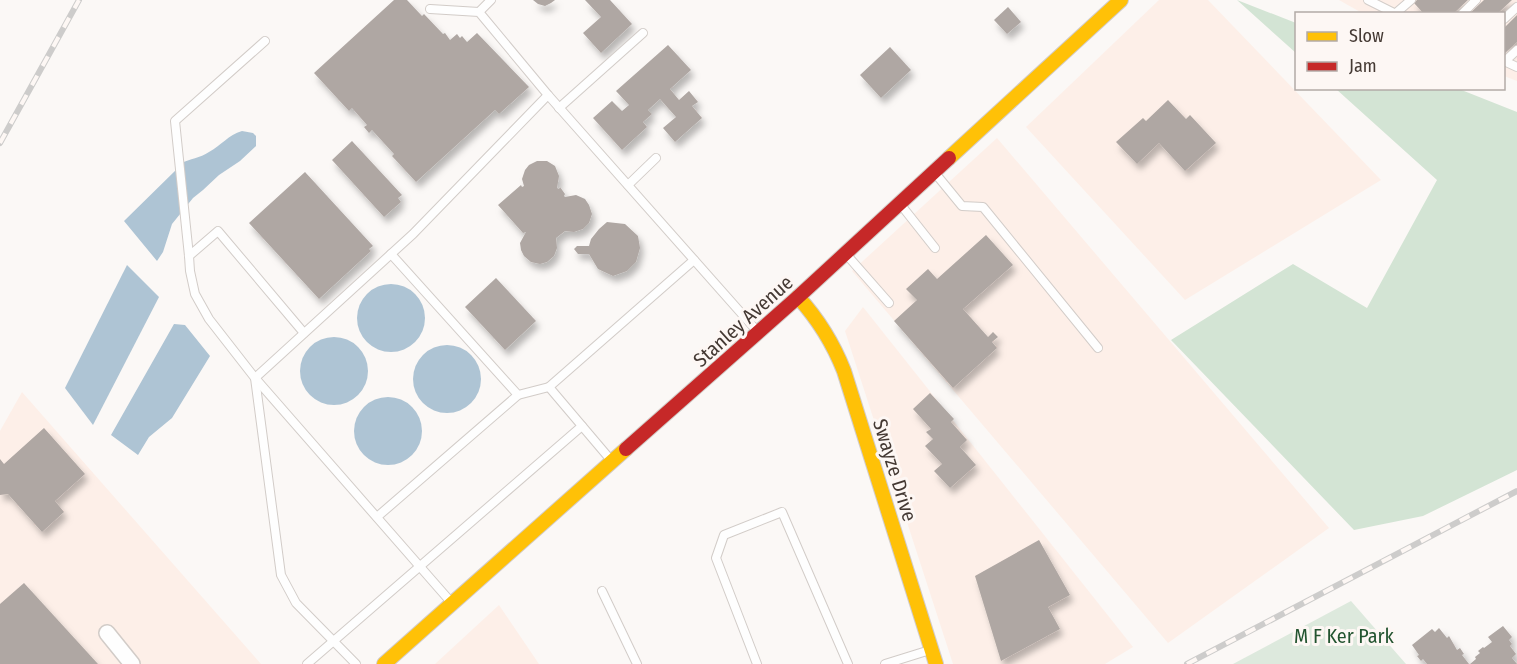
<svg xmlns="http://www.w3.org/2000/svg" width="1517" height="664" font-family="'Fira Sans Condensed',sans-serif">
	<defs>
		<filter id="shadow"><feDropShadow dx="3.5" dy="6" stdDeviation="3" flood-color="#0004"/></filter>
	</defs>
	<rect width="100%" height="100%" fill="#fbf8f6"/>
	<!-- built -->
	<g fill="#fdefe8">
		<polygon points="1159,0 1208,0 1381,180 1185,300 1026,127"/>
		<polygon points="1339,0 1517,0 1517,81 1504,76 1504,14 1362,13"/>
		<polygon points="997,138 1329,528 1168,643 852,271"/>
		<polygon points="863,307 1133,647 1105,664 953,664 845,331"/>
		<polygon points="22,392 261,664 0,664 0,431"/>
		<polygon points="499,605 539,664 435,664"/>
	</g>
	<!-- green -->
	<polygon fill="#dde9dd" points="1351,601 1406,664 1233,664"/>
	<!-- forest -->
	<g fill="#d3e4d4">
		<polygon points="1237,0 1296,23 1296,53"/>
		<polygon points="1336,89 1459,89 1517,112 1517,470 1423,516 1354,530 1171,340 1293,264 1367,308 1437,180"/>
	</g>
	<!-- water -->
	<g fill="#aec4d4">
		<path d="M242,131l11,2 3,3v10l-16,15 -21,14 -16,15 -10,8 -21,26 -9,28 -6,9 -33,-40 54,-53 3,-5c9,-4 19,-5 28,-11 13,-7 19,-17 33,-21z"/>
		<polygon points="127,265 159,297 93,425 65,388"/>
		<circle cx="391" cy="318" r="34"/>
		<polygon points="174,324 185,325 210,356 172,418 149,437 138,455 111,435"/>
		<circle cx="334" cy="371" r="34"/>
		<circle cx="447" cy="379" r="34"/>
		<circle cx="388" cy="431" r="34"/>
	</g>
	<!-- building -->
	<g fill="#afa7a3" filter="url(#shadow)">
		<polygon points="394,0 407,0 422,16 424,14 443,34 445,33 450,40 457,34 460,38 462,36 467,42 477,33 529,87 499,114 495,110 416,182 392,156 394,154 372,130 369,133 364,127 367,125 352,108 349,111 314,73"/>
		<polygon points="533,0 555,0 551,3 545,6 538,4"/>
		<polygon points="585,0 610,0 632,24 601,53 583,33 601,17"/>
		<polygon points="1417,0 1468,0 1453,14 1424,14 1414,3"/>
		<polygon points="1484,0 1512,0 1497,14 1469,14"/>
		<polygon points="1008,7 1021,22 1007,34 994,20"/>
		<polygon points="1517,15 1517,42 1504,54 1504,28"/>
		<polygon points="668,45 691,70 670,89 679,100 689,91 698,102 692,106 702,118 675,142 663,128 676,117 660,99 648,110 652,114 643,122 647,127 622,150 593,118 612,101 622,111 629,105 616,91"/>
		<polygon points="890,47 911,70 881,98 860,75"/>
		<polygon points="1168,100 1186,119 1190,115 1216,143 1185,171 1159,143 1137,164 1116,142 1143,118 1146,121"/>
		<polygon points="352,141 402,195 398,198 401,202 384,217 332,160"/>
		<polygon points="537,161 547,161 555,166 559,176 557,188 559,189 560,187 565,194 564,196 565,197 576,195 585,199 589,205 592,214 589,223 583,229 574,232 565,231 556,238 557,248 554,256 547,262 540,264 531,262 524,256 521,250 520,243 526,232 523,233 498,205 521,185 522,187 524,186 522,179 525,170 529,165"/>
		<polygon points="305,172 373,246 369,249 371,251 319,299 249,223"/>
		<polygon points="607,222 625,224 638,236 640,248 636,262 627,271 613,276 598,269 589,254 578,254 574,249 577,246 589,246 591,239 599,229"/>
		<polygon points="986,235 1013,265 963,309 988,337 993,332 998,337 992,342 997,348 953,388 894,321 917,300 906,289 928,269 937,279"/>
		<polygon points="496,278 536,321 505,350 465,307"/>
		<polygon points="930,393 954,419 951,422 967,440 960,447 976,465 950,488 934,471 942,464 925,446 933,439 926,432 931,429 913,409"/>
		<polygon points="44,428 85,474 55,501 64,512 42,532 8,494 0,495 0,459 4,464"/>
		<polygon points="1039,540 1070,595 1048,607 1060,629 1001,661 975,576"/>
		<polygon points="24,583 98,664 0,664 0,604"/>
		<polygon points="1503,626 1512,637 1509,640 1512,644 1510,646 1516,654 1512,658 1517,664 1470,664 1476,659 1475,657 1480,653 1478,651 1483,647 1484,648 1492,642 1488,637"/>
		<polygon points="1439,628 1447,638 1449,636 1457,650 1460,648 1464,654 1462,655 1469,664 1427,664 1423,659 1421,661 1417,656 1419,655 1412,645 1432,629 1435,632"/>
	</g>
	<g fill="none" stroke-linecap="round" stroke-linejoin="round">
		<defs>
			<g id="lane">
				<polyline points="1368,0 1396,14"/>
				<polyline points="430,9 479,12 548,95"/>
				<polyline points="479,12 491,0"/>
				<polyline points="1396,13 1411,0"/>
				<polyline points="1462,14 1476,0"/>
				<polyline points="1504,19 1517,7"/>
				<polyline points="265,41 175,121 189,256 190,271 195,294 209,319 255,378 450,601"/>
				<polyline points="1504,61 1517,67"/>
				<polyline points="1504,62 1517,50"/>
				<polyline points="559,108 643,33"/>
				<polyline points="935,173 962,206 983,207 1098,348"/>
				<polyline points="628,185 656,158"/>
				<polyline points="901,205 935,248"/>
				<polyline points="391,254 518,395 549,387"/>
				<polyline points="846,254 889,303"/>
				<polyline points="189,256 218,231 304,333"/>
				<polyline points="610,459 549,387 694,260"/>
				<polyline points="377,517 518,395"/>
				<polyline points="602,591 637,664"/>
				<polyline points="307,664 582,426"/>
				<polyline points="356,664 296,603 281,575 255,378 413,234 548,95 757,331"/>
				<polyline points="757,664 716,558 724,535 782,512 848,664"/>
				<polyline points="885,664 930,650"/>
			</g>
			<polyline id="street" points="107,633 132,664"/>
			<g id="slow">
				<polyline points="949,158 1121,0"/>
				<path d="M798,297c20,22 35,46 46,74l92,293"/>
				<polyline points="384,664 626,449"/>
			</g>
			<polyline id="jam" points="626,449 798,297 949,158"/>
		</defs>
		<!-- lane casing -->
		<use href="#lane" stroke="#d2ccc8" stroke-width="10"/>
		<!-- street casing -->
		<use href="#street" stroke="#d2ccc8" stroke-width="18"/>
		<!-- slow casing -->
		<use href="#slow" stroke="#d2ccc8" stroke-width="16"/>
		<!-- jam casing -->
		<use href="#jam" stroke="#d2ccc8" stroke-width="16"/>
		<!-- lane -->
		<use href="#lane" stroke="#fefefe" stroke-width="8"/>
		<!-- street -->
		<use href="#street" stroke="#fefefe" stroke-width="15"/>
		<!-- slow -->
		<use href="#slow" stroke="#ffc107" stroke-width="14"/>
		<!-- jam -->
		<use href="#jam" stroke="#c62828" stroke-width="14"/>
		<defs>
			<g id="rail">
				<polyline points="0,143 79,0"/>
				<polyline points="1187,664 1517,491"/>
			</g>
		</defs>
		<!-- rail casing -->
		<use href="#rail" stroke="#cdcccb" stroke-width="6"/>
		<!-- rail -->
		<use href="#rail" stroke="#fdf7f4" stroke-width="4" stroke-dasharray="11" stroke-linecap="butt"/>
	</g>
	<g text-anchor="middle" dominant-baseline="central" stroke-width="6" stroke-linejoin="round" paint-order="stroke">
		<!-- street labels -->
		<g font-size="20" fill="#443933" stroke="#fdf7f4">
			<text transform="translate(743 321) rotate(-42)">Stanley Avenue</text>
			<text transform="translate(895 470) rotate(73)">Swayze Drive</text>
		</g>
		<!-- park labels -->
		<g font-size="20" fill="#235430" stroke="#fdf7f4">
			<text x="1344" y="636">M F Ker Park</text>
		</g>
	</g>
	<!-- legend -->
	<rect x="1295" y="12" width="210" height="78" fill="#fdf7f4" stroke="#b3aba7" stroke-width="1.5"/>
	<rect x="1307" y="32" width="30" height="9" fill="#ffc107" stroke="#b3aba7" stroke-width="1.5"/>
	<text x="1349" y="42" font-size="18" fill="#443933">Slow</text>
	<rect x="1307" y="62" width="30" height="9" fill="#c62828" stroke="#b3aba7" stroke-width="1.5"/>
	<text x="1349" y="72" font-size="18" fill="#443933">Jam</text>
</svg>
